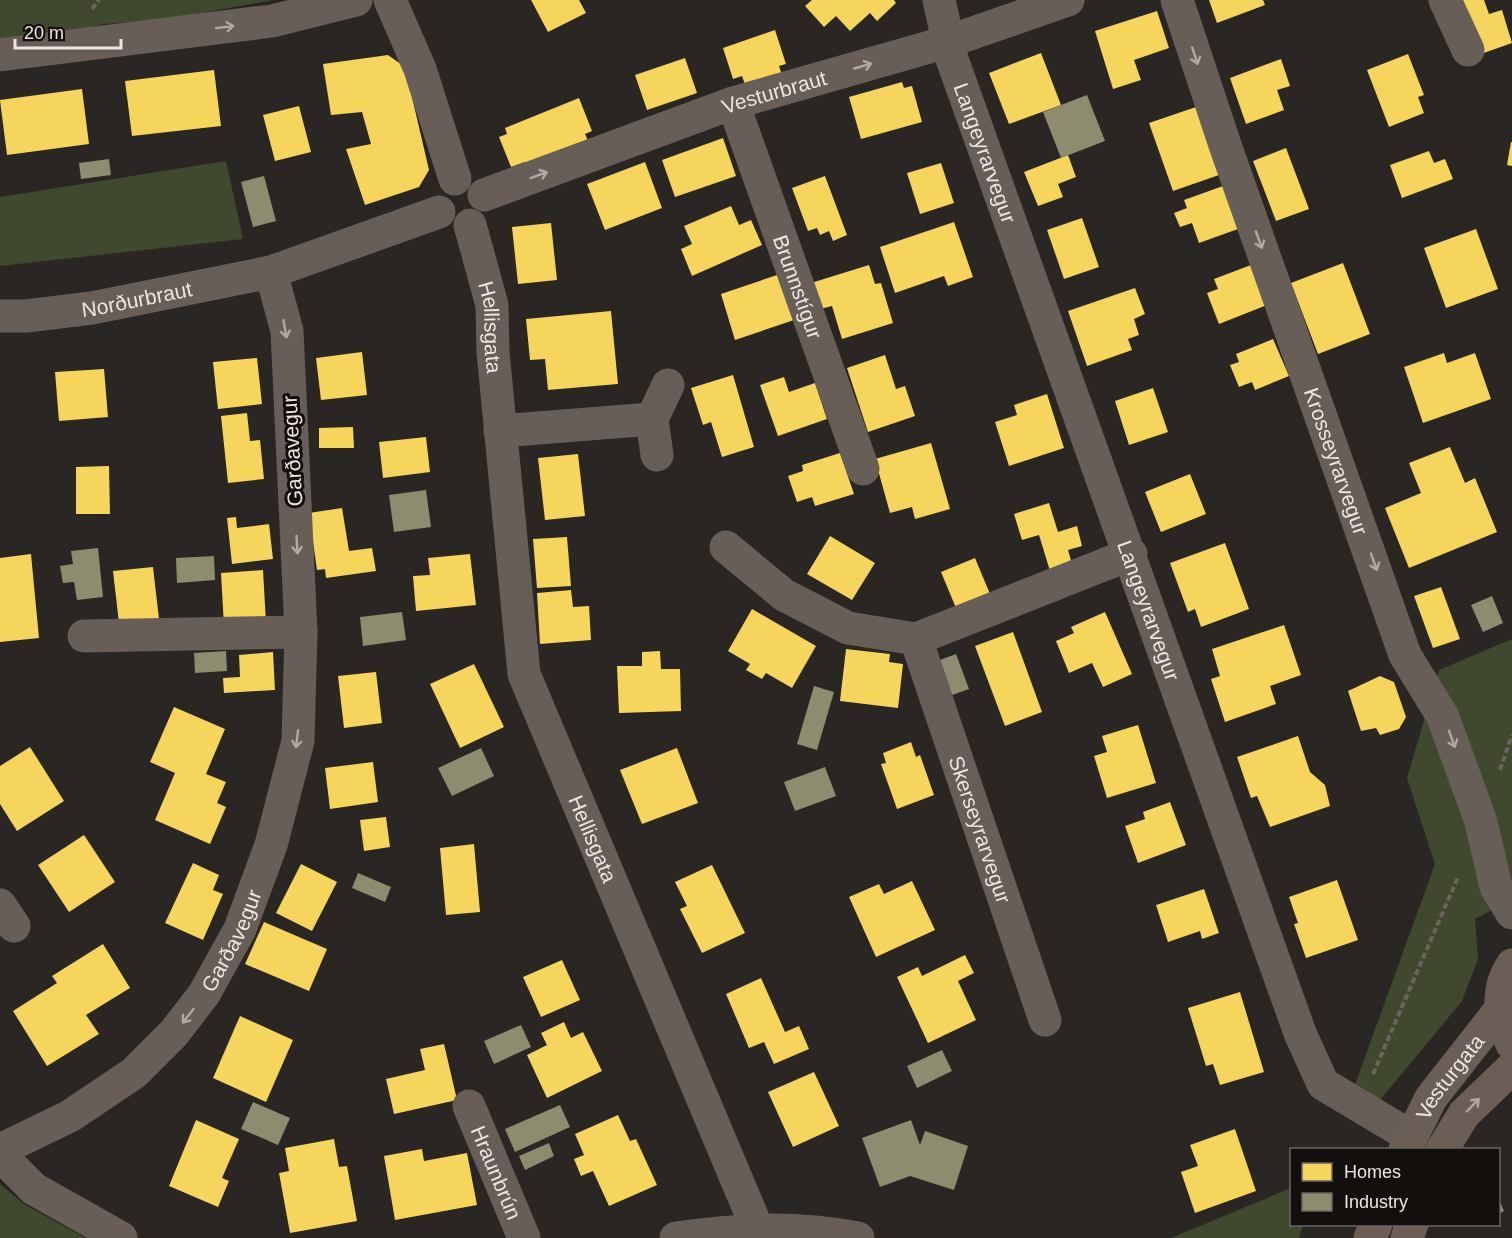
<svg xmlns="http://www.w3.org/2000/svg" width="1512" height="1238" font-family="Arial,sans-serif">
	<rect width="100%" height="100%" fill="#2a2623"/>
	<!-- green -->
	<g fill="#40492e">
		<polygon points="0,0 273,0 164,20 103,24 39,45 0,46"/>
		<polygon points="226,161 243,239 0,266 0,197"/>
		<polygon points="1512,639 1512,900 1475,919 1478,959 1462,1001 1380,1100 1352,1093 1435,864 1407,778 1439,670"/>
		<polygon points="0,1184 25,1205 86,1238 0,1238"/>
		<polygon points="1291,1188 1292,1224 1303,1225 1299,1238 1171,1238"/>
	</g>
	<!-- homes -->
	<g fill="#f6d55c">
		<polygon points="531,0 579,0 586,13 548,32"/>
		<polygon points="812,0 894,0 896,3 877,21 870,13 850,31 836,16 824,27 805,6"/>
		<polygon points="1209,0 1263,0 1265,5 1217,23"/>
		<polygon points="1458,0 1484,0 1489,14 1502,10 1512,43 1478,55"/>
		<polygon points="1157,11 1169,48 1134,60 1141,80 1113,89 1095,31"/>
		<polygon points="775,30 786,64 779,66 783,78 747,90 742,76 733,79 723,48"/>
		<polygon points="1041,53 1061,105 1009,124 989,73"/>
		<polygon points="1408,54 1424,95 1418,97 1424,113 1389,127 1367,70"/>
		<polygon points="388,55 405,67 429,170 419,187 365,205 346,149 371,144 362,112 331,115 323,64"/>
		<polygon points="685,58 697,93 647,110 635,75"/>
		<polygon points="1281,59 1290,86 1277,90 1284,110 1246,124 1230,78"/>
		<polygon points="214,70 221,126 132,136 125,81"/>
		<polygon points="902,82 904,88 912,86 922,122 861,139 849,97"/>
		<polygon points="82,89 89,144 7,155 0,100"/>
		<polygon points="579,98 592,131 585,134 590,145 528,170 525,162 511,167 499,137 507,134 505,128"/>
		<polygon points="299,106 311,152 275,161 263,115"/>
		<polygon points="1196,107 1219,175 1173,191 1149,123"/>
		<polygon points="723,138 736,176 675,197 662,160"/>
		<polygon points="1511,142 1512,142 1512,166 1507,165"/>
		<polygon points="1286,148 1309,209 1276,221 1253,161"/>
		<polygon points="1429,151 1434,163 1445,159 1453,179 1402,198 1390,165"/>
		<polygon points="1068,155 1076,177 1058,184 1063,197 1038,206 1024,172"/>
		<polygon points="645,162 662,208 605,230 587,184"/>
		<polygon points="941,163 954,203 920,214 907,173"/>
		<polygon points="825,176 847,235 833,241 829,231 820,235 817,228 808,231 792,188"/>
		<polygon points="1223,186 1238,229 1199,243 1192,223 1180,227 1174,213 1187,208 1184,200"/>
		<polygon points="731,206 739,225 751,220 762,245 692,276 681,249 692,244 684,226"/>
		<polygon points="1082,218 1099,267 1064,279 1047,230"/>
		<polygon points="954,222 973,277 948,286 944,276 895,293 880,247"/>
		<polygon points="551,223 557,280 518,284 512,227"/>
		<polygon points="1476,229 1498,289 1446,308 1424,248"/>
		<polygon points="1343,263 1370,334 1318,354 1291,283"/>
		<polygon points="869,265 875,284 881,283 893,323 842,339 832,306 820,309 811,283"/>
		<polygon points="1251,265 1267,305 1219,324 1207,293 1218,289 1214,279"/>
		<polygon points="780,274 794,320 735,340 721,294"/>
		<polygon points="1135,288 1145,314 1134,319 1139,335 1128,339 1132,350 1087,366 1068,311"/>
		<polygon points="611,311 618,384 548,390 545,359 530,360 526,319"/>
		<polygon points="1273,339 1289,376 1255,390 1252,382 1239,387 1230,365 1239,362 1236,354"/>
		<polygon points="362,352 367,395 321,400 316,358"/>
		<polygon points="1444,353 1447,363 1475,353 1491,399 1423,423 1404,367"/>
		<polygon points="885,355 896,389 905,386 915,416 868,432 847,368"/>
		<polygon points="257,358 262,404 218,409 213,362"/>
		<polygon points="104,369 108,417 59,421 55,372"/>
		<polygon points="733,375 754,447 722,457 711,422 703,425 691,388"/>
		<polygon points="784,377 789,392 815,383 827,419 778,436 760,385"/>
		<polygon points="1153,388 1168,432 1129,445 1115,401"/>
		<polygon points="1047,394 1064,448 1009,466 995,422 1017,415 1014,405"/>
		<polygon points="247,413 250,441 260,440 264,479 228,483 221,416"/>
		<polygon points="353,427 354,448 319,448 319,428"/>
		<polygon points="426,437 430,472 383,478 379,442"/>
		<polygon points="931,443 950,509 915,519 912,507 890,513 875,459"/>
		<polygon points="1450,447 1465,483 1475,478 1497,532 1409,568 1385,508 1421,493 1409,463"/>
		<polygon points="840,453 854,494 815,506 812,497 797,502 788,476 803,471 802,465"/>
		<polygon points="578,454 585,516 545,520 538,458"/>
		<polygon points="109,466 110,514 76,514 76,467"/>
		<polygon points="1190,474 1206,514 1161,532 1145,492"/>
		<polygon points="1049,503 1058,532 1077,526 1082,546 1068,550 1072,564 1050,571 1039,535 1022,540 1014,514"/>
		<polygon points="342,508 349,551 372,548 376,571 326,578 325,569 317,570 309,513"/>
		<polygon points="236,517 237,528 269,524 273,559 232,564 227,518"/>
		<polygon points="830,536 875,563 852,600 807,574"/>
		<polygon points="567,537 571,586 537,588 533,539"/>
		<polygon points="1225,543 1249,609 1201,627 1195,609 1188,612 1170,563"/>
		<polygon points="31,554 39,638 0,642 0,558"/>
		<polygon points="470,554 476,605 416,611 413,576 430,575 428,558"/>
		<polygon points="975,558 990,594 956,608 941,572"/>
		<polygon points="153,567 159,619 119,623 113,571"/>
		<polygon points="263,570 266,623 224,626 221,573"/>
		<polygon points="1441,587 1460,639 1433,648 1414,596"/>
		<polygon points="571,590 573,607 589,606 591,640 540,644 537,593"/>
		<polygon points="752,609 816,646 792,688 766,673 762,679 746,670 750,664 728,651"/>
		<polygon points="1105,612 1132,674 1103,687 1092,663 1069,673 1056,641 1074,633 1071,627"/>
		<polygon points="1284,625 1301,675 1270,686 1276,704 1225,722 1211,679 1220,676 1212,649"/>
		<polygon points="1013,632 1042,712 1005,726 975,646"/>
		<polygon points="846,649 890,654 889,662 903,664 898,708 840,701"/>
		<polygon points="660,651 661,669 680,669 681,711 619,713 617,666 642,666 642,652"/>
		<polygon points="273,652 275,690 224,693 223,678 240,677 239,655"/>
		<polygon points="474,664 504,727 460,748 430,684"/>
		<polygon points="376,672 382,723 344,728 338,676"/>
		<polygon points="1380,676 1394,682 1406,717 1399,729 1380,735 1376,728 1361,731 1348,691"/>
		<polygon points="174,707 225,729 206,774 226,782 217,803 226,807 210,844 155,820 175,773 150,762"/>
		<polygon points="1138,725 1156,783 1107,798 1094,756 1107,752 1102,736"/>
		<polygon points="1298,736 1310,772 1325,785 1330,806 1270,827 1257,796 1251,798 1237,757"/>
		<polygon points="911,742 916,757 920,755 934,795 897,809 881,764 886,763 883,753"/>
		<polygon points="30,747 64,801 17,831 0,804 0,766"/>
		<polygon points="677,748 698,803 642,824 620,770"/>
		<polygon points="373,762 378,802 330,809 325,768"/>
		<polygon points="1170,802 1186,845 1138,863 1125,826 1145,819 1143,812"/>
		<polygon points="386,817 390,847 364,851 360,820"/>
		<polygon points="84,835 115,882 69,912 38,865"/>
		<polygon points="474,844 480,912 446,915 440,848"/>
		<polygon points="193,863 219,875 213,890 223,894 203,940 165,923"/>
		<polygon points="301,864 337,882 312,931 276,913"/>
		<polygon points="712,865 745,933 702,953 680,909 687,906 675,882"/>
		<polygon points="1337,880 1358,940 1306,958 1294,924 1298,923 1289,897"/>
		<polygon points="912,881 935,930 876,957 849,897 879,884 884,894"/>
		<polygon points="1204,889 1219,933 1202,939 1200,931 1168,942 1156,905"/>
		<polygon points="264,922 327,949 309,991 245,964"/>
		<polygon points="103,944 130,988 86,1015 99,1034 47,1066 13,1011 57,983 52,976"/>
		<polygon points="965,955 974,973 958,981 976,1020 928,1043 897,977 918,967 922,976"/>
		<polygon points="562,960 580,1000 541,1017 523,977"/>
		<polygon points="761,978 785,1032 799,1026 809,1049 774,1064 764,1042 749,1048 726,994"/>
		<polygon points="1240,992 1264,1072 1220,1085 1213,1064 1206,1066 1188,1008"/>
		<polygon points="240,1016 293,1040 266,1102 213,1078"/>
		<polygon points="564,1022 571,1038 583,1032 602,1071 547,1098 527,1055 547,1045 541,1033"/>
		<polygon points="444,1044 457,1100 394,1114 386,1079 425,1070 420,1049"/>
		<polygon points="814,1072 839,1126 793,1147 768,1092"/>
		<polygon points="618,1115 630,1141 636,1139 657,1185 609,1206 593,1171 581,1176 574,1159 584,1155 575,1134"/>
		<polygon points="196,1120 239,1139 222,1178 229,1181 218,1207 169,1186"/>
		<polygon points="1235,1129 1256,1191 1195,1213 1181,1172 1198,1166 1190,1145"/>
		<polygon points="334,1139 339,1167 347,1166 357,1221 290,1233 279,1173 289,1171 285,1148"/>
		<polygon points="422,1149 424,1161 467,1153 477,1205 395,1220 384,1156"/>
	</g>
	<!-- industry -->
	<g fill="#8c8c6e">
		<polygon points="1087,95 1105,141 1061,158 1043,112"/>
		<polygon points="109,159 111,175 81,179 79,163"/>
		<polygon points="264,176 276,221 253,227 241,182"/>
		<polygon points="426,490 431,527 394,532 389,495"/>
		<polygon points="98,548 103,597 77,600 74,582 63,583 60,566 73,564 71,551"/>
		<polygon points="214,556 215,580 177,583 176,558"/>
		<polygon points="1492,596 1503,623 1483,632 1471,605"/>
		<polygon points="402,612 406,640 363,646 360,617"/>
		<polygon points="226,651 227,671 195,673 194,653"/>
		<polygon points="956,654 969,689 952,695 940,660"/>
		<polygon points="814,686 834,692 817,750 797,744"/>
		<polygon points="481,748 494,776 452,796 438,768"/>
		<polygon points="825,767 836,796 795,811 784,782"/>
		<polygon points="358,873 391,887 385,902 352,888"/>
		<polygon points="521,1025 531,1047 494,1064 484,1041"/>
		<polygon points="942,1050 952,1071 917,1088 907,1066"/>
		<polygon points="253,1102 290,1118 278,1145 241,1129"/>
		<polygon points="560,1105 570,1127 515,1152 505,1129"/>
		<polygon points="911,1120 920,1145 925,1131 968,1146 954,1190 910,1176 880,1187 862,1138"/>
		<polygon points="549,1143 554,1156 525,1170 519,1156"/>
		<polygon points="1498,1197 1504,1211 1498,1214"/>
	</g>
	<g fill="none" stroke-linecap="round" stroke-linejoin="round">
		<!-- path -->
		<g stroke="#6a635e" stroke-width="4" stroke-dasharray="6 3" stroke-linecap="butt">
			<polyline points="92,9 99,0"/>
			<polyline points="1500,770 1512,735"/>
			<polyline points="1373,1074 1458,877"/>
		</g>
		<!-- minor -->
		<g stroke="#685e58" stroke-width="33">
			<polyline points="390,0 420,69 455,179"/>
			<path id="s1" d="M939,0l13,59 348,974 23,51 87,52"/>
			<path id="s2" d="M1177,0l48,145 180,510 38,62 38,105 15,65 16,26"/>
			<polyline points="1445,0 1468,50"/>
			<polyline points="0,55 272,21 356,0"/>
			<path id="s3" d="M733,103l130,366"/>
			<path id="s4" d="M484,195l249,-92 214,-61 121,-42"/>
			<path id="s5" d="M470,225l22,80 1,47 31,322 233,554"/>
			<path id="s6" d="M0,316h26l66,-8 179,-36 168,-60"/>
			<polyline points="652,419 668,385"/>
			<polyline points="500,431 652,419 657,455"/>
			<polyline points="726,547 784,595 848,628 916,639 1131,554"/>
			<polyline points="84,636 301,632"/>
			<path id="s7" d="M916,639l129,381"/>
			<polyline points="0,905 14,926"/>
			<path id="s8" d="M469,1106l55,132"/>
			<path id="s9" d="M0,1150l70,-34 64,-43 40,-40 30,-39 36,-65 31,-84 27,-104 3,-109 -14,-301 -16,-59"/>
			<polyline points="0,1155 34,1189 121,1238"/>
			<path d="M676,1238c66,-9 116,-12 182,0"/>
		</g>
		<!-- major -->
		<g stroke="#6a5e56" stroke-width="33">
			<path d="M1512,965c-17,26 -13,52 0,79"/>
			<path id="s10" d="M1405,1150l26,-52 69,-88"/>
			<polyline points="1442,1150 1464,1114 1512,1068"/>
			<polyline points="1370,1238 1376,1224"/>
			<polyline points="1407,1238 1412,1224"/>
		</g>
	</g>
	<!-- one-way arrows -->
	<defs><path id="oneway-shaft" d="M-6 0H5M1.5-3L5.5 0L1.5 3" fill="none" stroke-width="1.6" stroke-linecap="round" stroke-linejoin="round" transform="scale(1.5)"/></defs>
	<g stroke="#b1a9a4">
		<use href="#oneway-shaft" transform="translate(225 27) rotate(-7)"/>
		<use href="#oneway-shaft" transform="translate(1195 56) rotate(72)"/>
		<use href="#oneway-shaft" transform="translate(863 66) rotate(-16)"/>
		<use href="#oneway-shaft" transform="translate(539 175) rotate(-20)"/>
		<use href="#oneway-shaft" transform="translate(1259 240) rotate(70)"/>
		<use href="#oneway-shaft" transform="translate(285 329) rotate(80)"/>
		<use href="#oneway-shaft" transform="translate(297 545) rotate(87)"/>
		<use href="#oneway-shaft" transform="translate(1374 562) rotate(70)"/>
		<use href="#oneway-shaft" transform="translate(297 739) rotate(97)"/>
		<use href="#oneway-shaft" transform="translate(1452 739) rotate(70)"/>
		<use href="#oneway-shaft" transform="translate(188 1016) rotate(128)"/>
	</g>
	<use stroke="#b2a9a4" href="#oneway-shaft" transform="translate(1473 1105) rotate(-46)"/>
	<g text-anchor="middle" dominant-baseline="central" stroke-width="6" stroke-linejoin="round" paint-order="stroke">
		<!-- street labels -->
		<g font-size="21" fill="#ece6e3" stroke="#130f0d">
			<text stroke="none"><textPath href="#s4" startOffset="308">Vesturbraut</textPath></text>
			<text stroke="none"><textPath href="#s1" startOffset="160">Langeyrarvegur</textPath></text>
			<text stroke="none"><textPath href="#s3" startOffset="195">Brunnstígur</textPath></text>
			<text stroke="none"><textPath href="#s6" startOffset="138">Norðurbraut</textPath></text>
			<text stroke="none"><textPath href="#s5" startOffset="105">Hellisgata</textPath></text>
			<text transform="translate(292 451) rotate(-93)">Garðavegur</text>
			<text stroke="none"><textPath href="#s2" startOffset="488">Krosseyrarvegur</textPath></text>
			<text stroke="none"><textPath href="#s1" startOffset="646">Langeyrarvegur</textPath></text>
			<text stroke="none"><textPath href="#s7" startOffset="201">Skerseyrarvegur</textPath></text>
			<text stroke="none"><textPath href="#s5" startOffset="632">Hellisgata</textPath></text>
			<text stroke="none"><textPath href="#s9" startOffset="321">Garðavegur</textPath></text>
			<text stroke="none"><textPath href="#s10" startOffset="86">Vesturgata</textPath></text>
			<text stroke="none"><textPath href="#s8" startOffset="72">Hraunbrún</textPath></text>
		</g>
	</g>
	<!-- legend -->
	<rect x="1290" y="1148" width="210" height="78" fill="#130f0d" stroke="#6a6563" stroke-width="1.5"/>
	<rect x="1302" y="1163" width="30" height="18" fill="#f6d55c" stroke="#6a6563" stroke-width="1.5"/>
	<text x="1344" y="1178" font-size="18" fill="#ece6e3">Homes</text>
	<rect x="1302" y="1193" width="30" height="18" fill="#8c8c6e" stroke="#6a6563" stroke-width="1.5"/>
	<text x="1344" y="1208" font-size="18" fill="#ece6e3">Industry</text>
	<!-- scale -->
	<path d="M15 39v9h106v-9" fill="none" stroke="#ece6e3" stroke-width="3"/>
	<text x="24" y="39" font-size="18" fill="#ece6e3" stroke="#130f0d" stroke-width="4.5" paint-order="stroke">20 m</text>
</svg>
